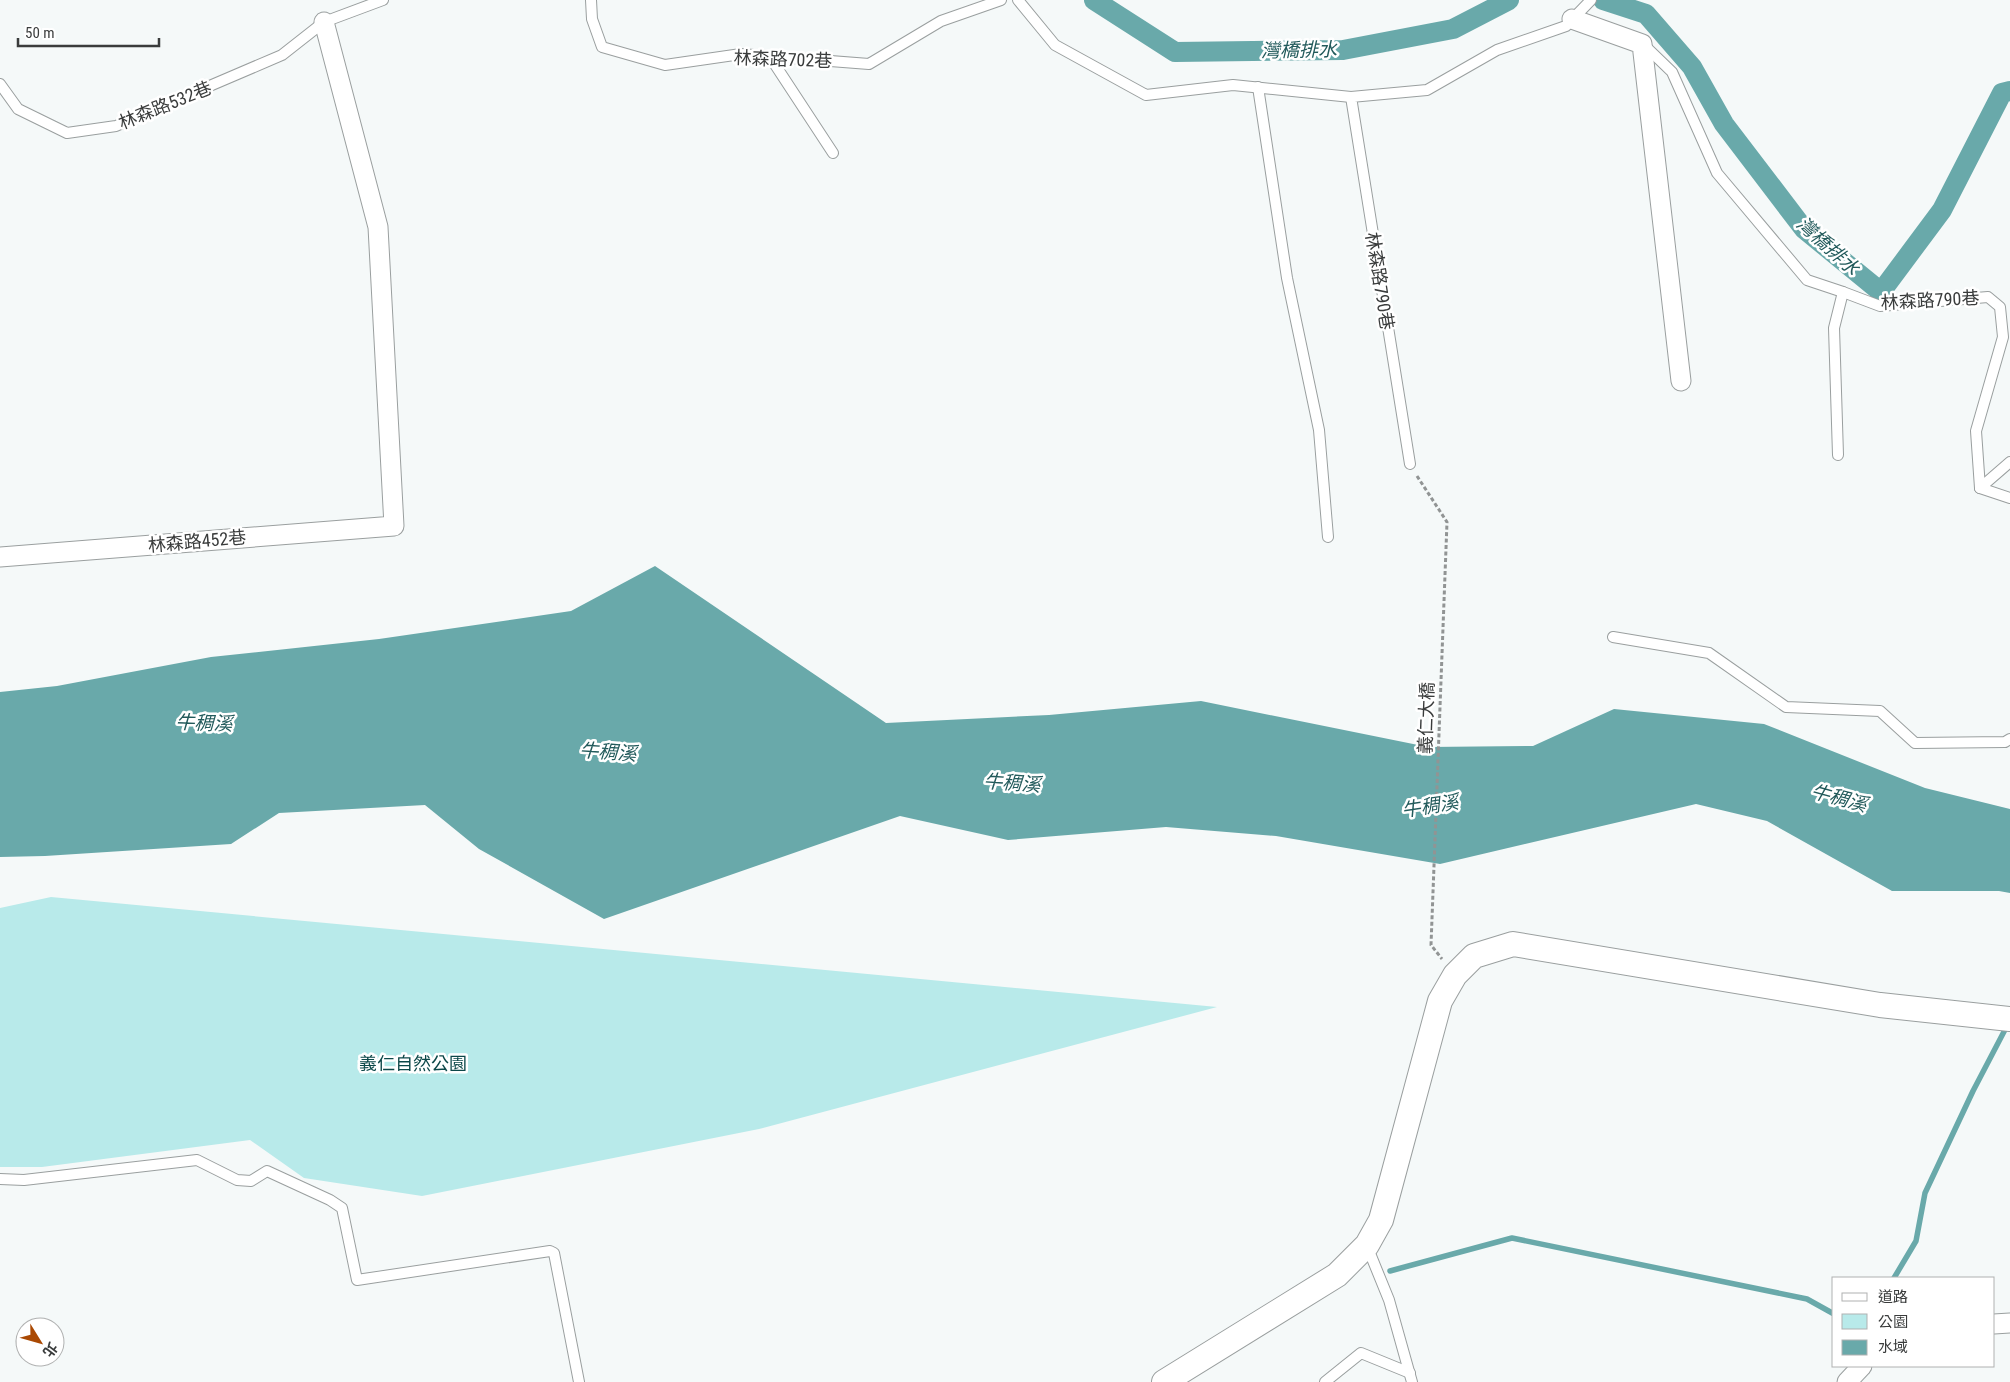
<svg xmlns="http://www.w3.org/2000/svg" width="2010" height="1382" font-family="'Roboto Condensed','Noto Sans TC',sans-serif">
	<rect width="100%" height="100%" fill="#f5f9f9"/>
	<!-- green -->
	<polygon fill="#b8eaea" points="51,897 1217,1007 759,1129 422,1196 304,1178 250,1140 42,1167 0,1167 0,908"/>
	<!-- water -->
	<polygon fill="#69a9aa" points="655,566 886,723 1049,715 1201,701 1428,747 1533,746 1614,709 1764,724 1925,788 2010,809 2010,893 1999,891 1892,891 1767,821 1696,804 1440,864 1276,836 1166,827 1008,840 900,816 604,919 479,849 425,805 279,813 231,844 45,856 0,857 0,692 57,686 211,657 379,639 571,611"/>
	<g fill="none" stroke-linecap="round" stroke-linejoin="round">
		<!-- stream -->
		<g stroke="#69a9aa" stroke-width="5.5">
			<polyline points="1390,1271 1512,1238 1807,1299 1834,1314"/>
			<polyline points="1894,1278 1916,1241 1925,1193 1973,1091 2008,1024"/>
		</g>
		<!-- canal -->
		<g stroke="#69a9aa" stroke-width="20">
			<polyline points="1094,0 1175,52 1343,50 1453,29 1509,0"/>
			<polyline points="1603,0 1646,14 1692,67 1724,124 1804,229 1881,292 1942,210 2002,93 2010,91"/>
		</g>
		<defs>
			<g id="service">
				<polyline points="591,0 592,19 602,47 665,65 741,54 869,64 941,21 1001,0"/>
				<polyline points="1018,0 1055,45 1146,95 1233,85 1351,97"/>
				<polyline points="1643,44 1672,72 1717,173 1807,280 1843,292"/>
				<polyline points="770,57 833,153"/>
				<polyline points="0,84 18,109 67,133 116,126 282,55 324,22 383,0"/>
				<polyline points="1258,87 1287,278 1319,430 1328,537"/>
				<polyline points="1838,455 1834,328 1843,292 1880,306 1988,297 2000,307 2003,337 1976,431 1980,488"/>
				<polyline points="1410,464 1351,97 1427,90 1497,50 1566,26 1591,0"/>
				<polyline points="1980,488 2010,462"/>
				<polyline points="1980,488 2010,498"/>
				<polyline points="1613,637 1709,653 1786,707 1880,711 1915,743 2005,742 2010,739"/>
				<polyline points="0,1179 24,1180 197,1160 237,1180 251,1181 267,1171 330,1200 342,1208 357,1280 550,1251 554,1253 579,1382"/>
				<polyline points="1367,1246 1389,1300 1412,1382"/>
				<polyline points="1325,1382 1361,1353 1410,1373"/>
			</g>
			<g id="minor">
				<polyline points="1572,19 1642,44 1681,381"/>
				<polyline points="0,557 394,526 378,227 324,22"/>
				<polyline points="1994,1324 2010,1323"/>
				<polyline points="1847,1382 1862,1366"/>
			</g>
			<polyline id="tertiary" points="1164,1382 1337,1275 1367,1245 1381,1220 1440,1001 1455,975 1474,956 1513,944 1880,1005 2010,1019"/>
		</defs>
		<!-- service casing -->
		<use href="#service" stroke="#9a9f9f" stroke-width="12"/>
		<!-- minor casing -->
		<use href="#minor" stroke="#9a9f9f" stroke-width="21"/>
		<!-- tertiary casing -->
		<use href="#tertiary" stroke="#9a9f9f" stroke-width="26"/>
		<!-- path -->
		<polyline stroke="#919494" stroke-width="3" stroke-dasharray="4 2.5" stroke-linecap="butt" points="1417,476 1447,522 1431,945 1442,959"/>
		<!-- service -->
		<use href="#service" stroke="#fff" stroke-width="10"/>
		<!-- minor -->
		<use href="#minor" stroke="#fff" stroke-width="19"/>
		<!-- tertiary -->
		<use href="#tertiary" stroke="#fff" stroke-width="24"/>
	</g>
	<g text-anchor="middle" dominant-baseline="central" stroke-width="5" stroke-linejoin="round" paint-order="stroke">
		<!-- street labels -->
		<g font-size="18" fill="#3a3c3c" stroke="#fff">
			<text transform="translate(783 59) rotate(2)">林森路702巷</text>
			<text transform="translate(165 105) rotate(-22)">林森路532巷</text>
			<text transform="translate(1380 281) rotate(81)">林森路790巷</text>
			<text transform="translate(1930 300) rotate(-3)">林森路790巷</text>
			<text transform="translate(197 541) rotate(-5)">林森路452巷</text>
			<text transform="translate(1426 718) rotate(-88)">義仁大橋</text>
		</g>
		<!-- park labels -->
		<g font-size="18" fill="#0c4849" stroke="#fff">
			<text x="413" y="1063">義仁自然公園</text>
		</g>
		<!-- water labels -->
		<g font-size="19" font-style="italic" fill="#225a5b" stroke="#fff">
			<text transform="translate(1299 50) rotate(-1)">灣橋排水</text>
			<text transform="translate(1828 246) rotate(42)">灣橋排水</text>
			<text transform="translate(204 723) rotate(2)">牛稠溪</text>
			<text transform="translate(608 752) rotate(4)">牛稠溪</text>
			<text transform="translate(1012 783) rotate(4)">牛稠溪</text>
			<text transform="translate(1839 798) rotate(15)">牛稠溪</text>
			<text transform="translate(1430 806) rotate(-9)">牛稠溪</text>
		</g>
	</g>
	<!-- legend -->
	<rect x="1832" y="1277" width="162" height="90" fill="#ffffff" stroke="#b0b1b1"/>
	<rect x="1842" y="1293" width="25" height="8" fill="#ffffff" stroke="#b0b1b1"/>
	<text x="1878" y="1302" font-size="15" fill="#3a3c3c">道路</text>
	<rect x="1842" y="1314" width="25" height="15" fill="#b8eaea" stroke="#b0b1b1"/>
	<text x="1878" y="1327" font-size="15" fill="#3a3c3c">公園</text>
	<rect x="1842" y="1340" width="25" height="15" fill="#69a9aa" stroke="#b0b1b1"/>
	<text x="1878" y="1352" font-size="15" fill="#3a3c3c">水域</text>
	<!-- north arrow -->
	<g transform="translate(40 1342) rotate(127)"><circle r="24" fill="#ffffff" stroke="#b0b1b1"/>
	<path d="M0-4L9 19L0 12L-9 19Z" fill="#aa4903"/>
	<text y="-8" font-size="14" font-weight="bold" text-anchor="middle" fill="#3a3c3c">北</text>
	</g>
	<!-- scale -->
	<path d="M18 38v8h141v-8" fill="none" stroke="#3a3c3c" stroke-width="2.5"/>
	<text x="25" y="38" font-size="15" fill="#3a3c3c" stroke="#ffffff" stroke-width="4" paint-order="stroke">50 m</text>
</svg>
